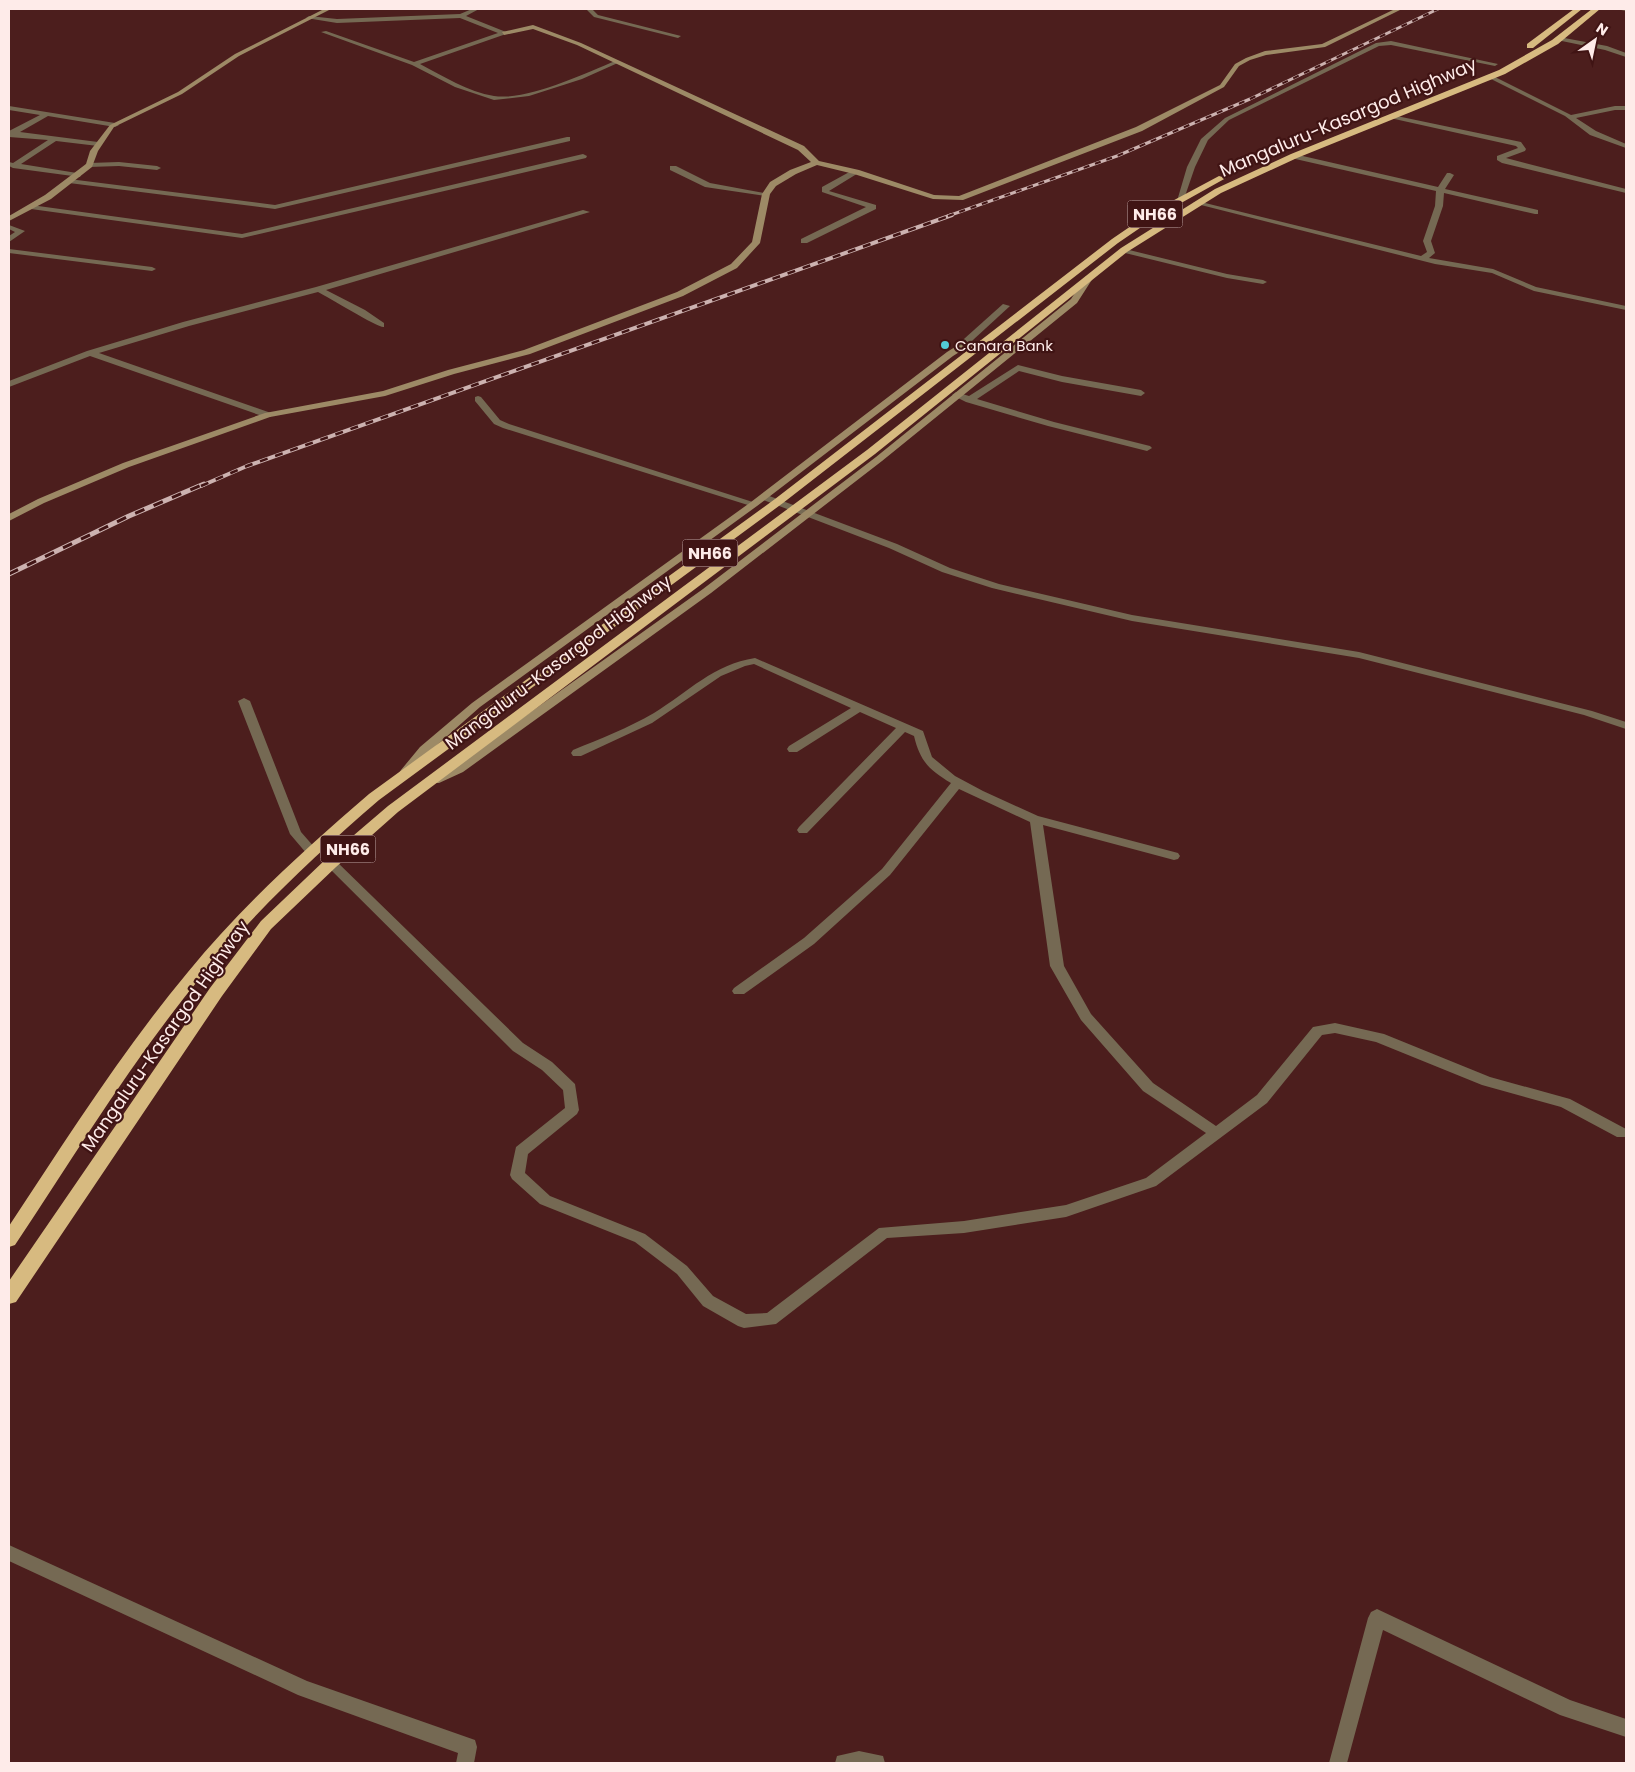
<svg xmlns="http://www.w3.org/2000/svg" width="1635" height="1772" font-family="Poppins,sans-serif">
	<rect width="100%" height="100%" fill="#4c1e1d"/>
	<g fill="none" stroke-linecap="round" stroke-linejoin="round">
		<!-- street -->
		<g fill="#756953" fill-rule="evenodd">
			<path d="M472,9h7l-13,7 40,16v2l-86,30c23,12 48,28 74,32 32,5 90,-22 121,-35l5,1 -38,17 -53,17 -35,4 -39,-13 -43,-22 -91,-33 5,-1 88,31 84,-29 -38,-15 -123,5 -31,-5 3,-2 28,3 123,-5z"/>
			<polygon points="586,9 592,9 598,15 681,36 678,38 594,17"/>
			<polygon points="1620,9 1626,9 1626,11 1621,10"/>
			<polygon points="1559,37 1607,46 1626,53 1626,57 1605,50 1557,40"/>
			<polygon points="1391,41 1498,64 1495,66 1391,45 1379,46 1229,120 1208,140 1195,167 1184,199 1177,201 1187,167 1201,139 1225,118 1376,43"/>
			<polygon points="1489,76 1493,76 1571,115 1615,106 1626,106 1626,110 1615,110 1576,118 1596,131 1626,144 1626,148 1590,135 1565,116 1489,78"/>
			<polygon points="9,106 115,123 119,125 115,127 48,116 20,132 98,142 102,144 98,146 56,141 21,164 77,173 81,175 80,177 13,168 9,166 9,162 13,163 48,140 9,137 9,131 40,115 9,110"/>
			<polygon points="1392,115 1521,142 1526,149 1525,151 1506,158 1626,189 1626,193 1502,163 1497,160 1497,156 1518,148 1516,146 1390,118 1389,117"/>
			<polygon points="567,137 570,137 570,141 275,209 69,183 65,181 69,179 275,205"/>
			<polygon points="583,154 587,156 586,158 242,238 31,209 27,207 31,205 242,234"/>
			<polygon points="1294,154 1438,187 1447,173 1450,173 1454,175 1445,189 1538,210 1538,214 1535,214 1444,193 1443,206 1431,241 1435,253 1429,258 1493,269 1536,287 1626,306 1626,310 1534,291 1492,273 1435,264 1193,203 1197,201 1421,256 1427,252 1423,241 1435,206 1436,191 1291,158 1290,156"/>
			<polygon points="119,162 157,166 161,168 157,170 119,166 89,167 85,165 89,163"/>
			<polygon points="670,166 676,166 710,183 770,194 766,196 705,187 670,170"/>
			<polygon points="853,170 860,172 829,191 876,205 876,209 807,243 801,243 801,239 866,207 822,192 822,187"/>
			<path d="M583,210l7,2 -264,78 39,20 19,13v4c-6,1 -56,-30 -66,-35l-129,34 -90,27 172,60v4h-6l-175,-61 -81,31v-6l78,-30 96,-29 133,-35z"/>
			<polygon points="9,225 25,231 9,242 9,236 15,232 9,229"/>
			<polygon points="1121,248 1227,274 1263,280 1267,282 1263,284 1227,278 1121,252"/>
			<polygon points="9,249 152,267 156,269 152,271 9,253"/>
			<polygon points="1003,304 1010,306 961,351 955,351 955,347"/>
			<polygon points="1018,365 1062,376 1141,390 1145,393 1141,396 1062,382 1019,371 977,399 1054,422 1150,446 1152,448 1147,451 1048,426 966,402 952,395 956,392 969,396"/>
			<polygon points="478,396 481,397 500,420 509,424 759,504 754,507 751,506 503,428 494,424 475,401 475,397"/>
			<polygon points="764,494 897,544 950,568 999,584 1132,615 1359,652 1592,711 1626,722 1626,729 1584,715 1359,658 1132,621 992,588 942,572 889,548 761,499 761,495"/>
			<path d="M755,658l168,73 9,26 23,19 28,15 55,25 140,37 2,3 -2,3 -4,1 -131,-35 21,141 27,48 62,69 63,43 41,-31 56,-68 22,-4 49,11 106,43 80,22 56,30v8h-9l-56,-30 -79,-22 -106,-43 -41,-9 -13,2 -55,68 -111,83 -90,31 -102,16 -77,5 -111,86 -32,4 -6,-2 -35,-20 -26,-32 -42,-32 -95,-38 -28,-25 -2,-4 6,-28 49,-39 -2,-18 -21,-20 -29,-19 -186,-185 -2,-3 2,-3h8l188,183 29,19 23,22 4,26 -2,4 -49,40 -3,19 25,23 95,38 42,32 26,30 33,18 21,-1 112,-85 85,-7 102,-16 80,-27 60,-45 -63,-42 -62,-71 -31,-54 -20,-144 -71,-33 -69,86 -76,69 -70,50h-10l-2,-3 2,-3 70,-50 78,-69 69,-86c-22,-13 -31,-22 -37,-47l-9,-4 -98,101h-8l-2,-3 2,-3 97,-99 -36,-16 -63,40h-8l-2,-3 2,-3 62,-38 -97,-44 -9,2 -24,10 -69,47 -71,33h-8l-2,-3 2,-3c27,-11 55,-22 81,-37 34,-21 60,-49 101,-55z"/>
			<polygon points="244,698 250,701 301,832 315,848 317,851 315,854 307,854 290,834 238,701"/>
			<polygon points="9,1545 307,1681 475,1740 477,1747 474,1763 456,1763 458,1753 298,1695 9,1561"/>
			<polygon points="1377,1609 1570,1700 1626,1719 1626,1737 1560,1715 1383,1630 1347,1763 1329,1763 1368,1618 1371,1612"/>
			<polygon points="859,1751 883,1756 885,1763 835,1763 837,1756"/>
		</g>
		<!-- secondary -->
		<g fill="#9d8a66" fill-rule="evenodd">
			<polygon points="324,9 331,9 239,56 182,94 114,127 98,151 92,167 51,199 9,221 9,216 45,195 86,164 90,151 110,125 178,92 235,54"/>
			<polygon points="1395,9 1402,9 1325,47 1266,55 1250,60 1239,66 1224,87 1142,131 963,200 933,199 854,174 817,165 796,174 776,186 770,194 760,243 737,268 683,296 530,354 454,374 385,396 270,417 129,467 44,503 9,521 9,514 38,499 123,463 265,413 383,391 448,370 524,350 677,292 731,264 752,242 762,194 770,182 790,170 811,162 798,150 577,45 533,29 504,35 502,32 533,25 581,43 804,146 819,161 859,170 934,195 959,196 1136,127 1220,85 1235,64 1246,58 1265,51 1322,44"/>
			<polygon points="1086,276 1093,278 1077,303 882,461 711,593 463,772 439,783 431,783 429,780 431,777 455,766 703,589 876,457 1071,299"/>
			<polygon points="984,340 988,343 987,345 961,351 953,356 757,506 480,707 428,753 409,776 401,776 399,773 401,770 420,747 472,703 751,502 947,352 955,347"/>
		</g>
		<!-- highway -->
		<g fill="#d7ba80" fill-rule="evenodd">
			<polygon points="1574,9 1582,9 1533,48 1527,48 1527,44"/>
			<polygon points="1592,9 1600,9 1558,44 1505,74 1297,158 1221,193 1127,252 875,454 398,812 336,867 271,929 222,996 16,1302 9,1304 9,1281 210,988 261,921 326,859 388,806 867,450 1121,248 1215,189 1291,154 1499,70 1552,40"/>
			<path d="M1219,176l7,2 -70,39 -38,26 -335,260 -404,297c-64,55 -125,113 -179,178 -69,84 -125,177 -185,267l-6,2v-21c57,-86 113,-175 179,-254 54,-66 117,-123 181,-178l406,-295 337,-260 38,-26z"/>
		</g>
		<defs>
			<polyline id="rail-far2" points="948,216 1117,156 1250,99 1438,9"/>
			<polyline id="rail-far1" points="201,486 247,466 952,215"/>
			<polyline id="rail" points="9,574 129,516 204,484"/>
		</defs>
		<!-- rail-far2 casing -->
		<use href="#rail-far2" stroke="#ccb2b0" stroke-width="3"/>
		<!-- rail-far1 casing -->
		<use href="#rail-far1" stroke="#ccb2b0" stroke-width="4"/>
		<!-- rail casing -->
		<use href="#rail" stroke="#ccb2b0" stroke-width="5"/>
		<!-- rail-far2 -->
		<use href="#rail-far2" stroke="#401414" stroke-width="2" stroke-dasharray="6" stroke-linecap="butt"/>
		<!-- rail-far1 -->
		<use href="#rail-far1" stroke="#401414" stroke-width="2.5" stroke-dasharray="8" stroke-linecap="butt"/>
		<!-- rail -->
		<use href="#rail" stroke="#401414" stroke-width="3" stroke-dasharray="10" stroke-linecap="butt"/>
	</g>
	<!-- markers -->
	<circle fill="#52cbd7" stroke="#401414" stroke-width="2" cx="945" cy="345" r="5"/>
	<g text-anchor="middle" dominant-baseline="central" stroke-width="4.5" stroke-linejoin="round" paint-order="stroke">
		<!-- far-poi labels -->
		<g font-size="15" fill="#feebe9" stroke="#401414" text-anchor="start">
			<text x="955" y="345">Canara Bank</text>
		</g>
		<!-- shield labels -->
		<g fill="#401414" stroke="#c5aaa9" stroke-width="1">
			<rect x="1127.5" y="200.5" width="55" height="27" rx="4"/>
			<rect x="682.5" y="539.5" width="55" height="27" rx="4"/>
			<rect x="320.5" y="835.5" width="55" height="27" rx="4"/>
		</g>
		<g font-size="16" font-weight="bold" fill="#feebe9">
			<text x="1155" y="214">NH66</text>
			<text x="710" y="553">NH66</text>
			<text x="348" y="849">NH66</text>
		</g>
		<!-- street labels -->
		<g font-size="18" fill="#feebe9" stroke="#401414">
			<text transform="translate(1348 117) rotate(-23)">Mangaluru-Kasargod Highway</text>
			<text transform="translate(558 662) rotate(-37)">Mangaluru-Kasargod Highway</text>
			<text transform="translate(165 1036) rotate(-55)">Mangaluru-Kasargod Highway</text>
		</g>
	</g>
	<!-- border -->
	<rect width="1635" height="1772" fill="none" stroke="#feebe9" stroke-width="20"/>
	<!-- north arrow -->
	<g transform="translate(1595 40) rotate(33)" stroke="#401414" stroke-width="4" paint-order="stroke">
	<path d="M0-4L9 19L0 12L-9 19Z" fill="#feebe9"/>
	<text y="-8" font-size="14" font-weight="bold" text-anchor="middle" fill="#feebe9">N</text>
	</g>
</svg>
